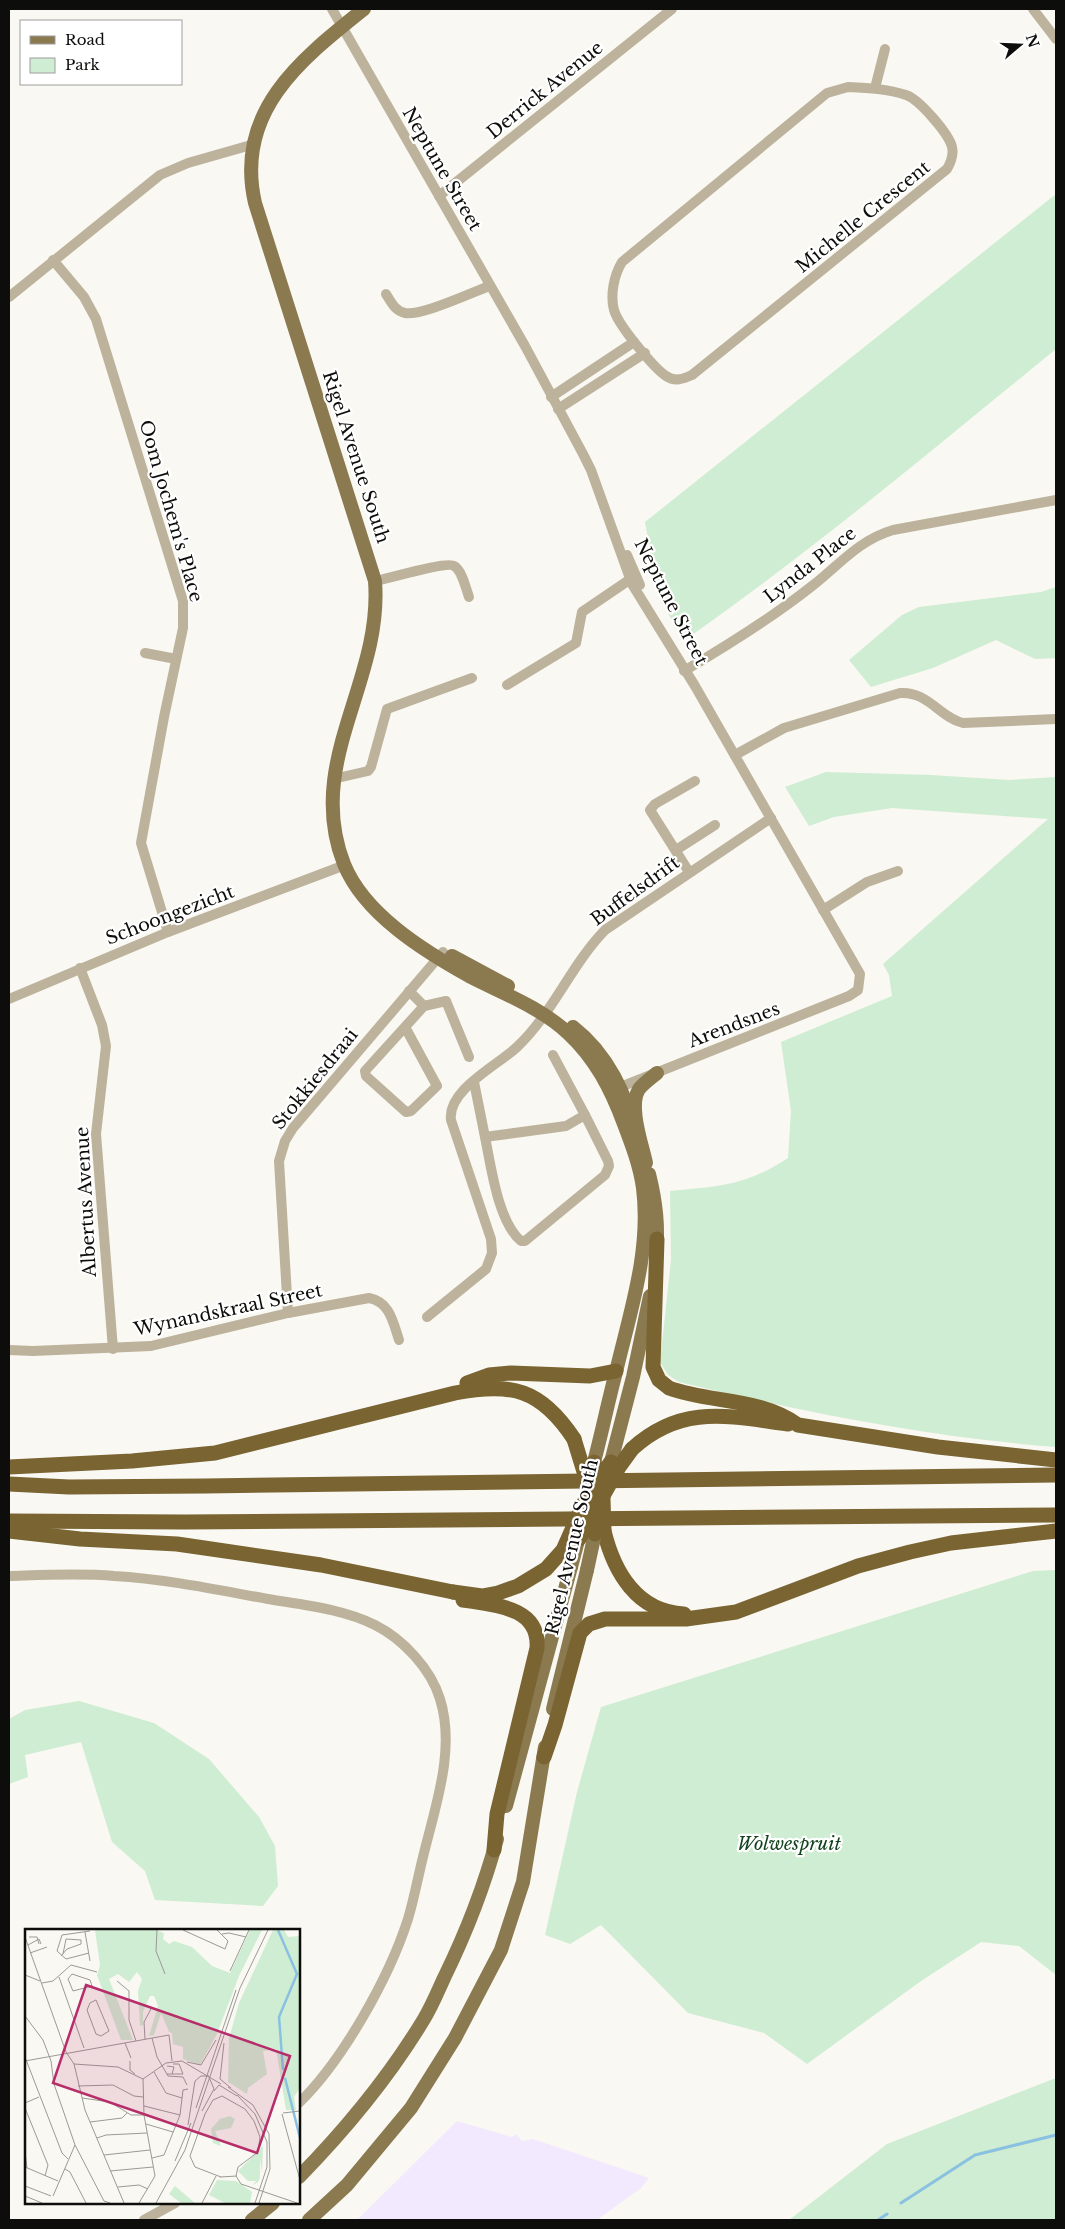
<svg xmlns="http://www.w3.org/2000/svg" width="1065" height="2229" font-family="'Libre Baskerville',serif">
	<rect width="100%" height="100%" fill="#f9f8f2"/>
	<!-- medical -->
	<polygon fill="#f3e9fe" points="457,2121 512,2137 516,2134 522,2141 533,2139 649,2178 641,2188 597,2220 357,2220"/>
	<!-- green -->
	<g fill="#cfedd2">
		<path d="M1056,194v155c-119,97 -238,197 -364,286l-6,1c-26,-17 -35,-84 -41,-114z"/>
		<polygon points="1056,587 1056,658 1035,659 996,640 933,668 871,687 849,660 902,615 919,607 1041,592"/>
		<path d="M826,772l105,3 79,5 46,-3v670c-128,-10 -253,-35 -377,-65l-11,-7 -8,-13 11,-102 -1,-69c50,-5 75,-5 118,-33l3,-47 -10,-69 111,-46 -3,-21 -6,-11 165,-145 -156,-11 -58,9 -25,9 -24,-39z"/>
		<polygon points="1056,1570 1056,1975 1019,1946 981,1942 921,1981 807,2064 764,2033 688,2013 601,1925 570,1944 545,1935 577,1792 601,1707 1033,1571"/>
		<polygon points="79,1701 154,1723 209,1759 259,1817 275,1846 278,1886 263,1906 155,1900 145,1871 112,1842 81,1742 25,1755 28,1777 9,1784 9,1719 25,1710"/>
		<polygon points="1056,2078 1056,2220 789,2220 887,2144"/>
	</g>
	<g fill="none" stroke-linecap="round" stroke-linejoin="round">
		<!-- stream -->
		<g stroke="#8ac1e1" stroke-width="3">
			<polyline points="901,2203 975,2155 1056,2135"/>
			<polyline points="878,2220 887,2214"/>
		</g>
		<!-- minor -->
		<g stroke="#bdb39c" stroke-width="10">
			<polyline points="332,9 525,346 583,454 591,470 632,584 695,686 860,974 858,990 849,996 613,1090"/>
			<polyline points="1033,9 1056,39"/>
			<path d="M848,87c20,1 40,2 58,8 13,4 43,39 46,52 2,8 -1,15 -5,22l-255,206c-9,4 -17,7 -26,1 -12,-8 -48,-51 -52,-66 -4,-15 0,-35 8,-48l205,-169z"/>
			<polyline points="875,88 885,49"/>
			<polyline points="439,196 672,9"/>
			<polyline points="53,260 84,297 96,319 183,601 183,628 164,717 141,843 168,932"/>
			<path d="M386,294c5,8 9,17 19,19 17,3 67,-21 85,-27"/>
			<polyline points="9,297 160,175 188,163 251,145"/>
			<polyline points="551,397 634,342"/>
			<polyline points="558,409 645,353"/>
			<polyline points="627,555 640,585"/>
			<path d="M375,581c12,-2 72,-20 79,-15 8,4 12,23 15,31"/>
			<polyline points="145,653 176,659"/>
			<path d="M684,671c44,-26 88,-53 128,-85 27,-21 47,-46 81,-56l163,-30"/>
			<polyline points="507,685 576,643 582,612 635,576"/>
			<path d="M735,755l49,-27 116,-35c28,-2 39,24 63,30l93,-4"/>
			<polyline points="333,779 368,771 371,767 387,709 472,678"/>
			<polyline points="676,850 715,825"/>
			<polyline points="689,872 650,810 655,804 695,781"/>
			<polyline points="823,910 867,882 898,871"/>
			<polyline points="80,968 102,1025 106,1046 96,1134 113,1349"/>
			<polyline points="9,999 168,932 345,865"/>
			<polyline points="424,1006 446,1001 469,1057"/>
			<polyline points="405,1027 437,1086 411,1111 406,1112 366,1076 365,1071 424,1006 409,991"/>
			<polyline points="474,1082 485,1137 566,1126 585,1115 553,1055"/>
			<path d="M485,1137c6,29 13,85 36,104h4l80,-66 4,-9 -1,-5 -23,-46"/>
			<polyline points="288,1313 279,1161 285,1141 293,1128 443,952"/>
			<path d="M427,1317l59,-48 6,-16 -1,-14 -40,-119c-4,-30 47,-55 66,-73 36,-34 54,-82 88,-117l166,-112"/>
			<path d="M9,1350l24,1 118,-5 137,-33 81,-15c21,4 24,24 30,42"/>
			<path d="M9,1576c34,-1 71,-3 105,0 52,3 104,14 154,23 36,6 75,10 107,26 28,14 56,44 65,74 16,51 -5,108 -17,158 -5,20 -9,42 -15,62 -19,59 -65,141 -109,184"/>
			<polyline points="144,2220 175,2203"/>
		</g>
		<!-- major -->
		<g stroke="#8b794f" stroke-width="14">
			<path d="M364,9c-64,51 -130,103 -109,194l120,378c8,101 -71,181 -31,283 20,50 80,87 125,112 33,17 71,31 99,57 27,25 43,56 56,91 8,21 16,42 19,64 8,63 -13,124 -27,184 -8,30 -14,60 -22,90"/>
			<polyline points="452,956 508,986"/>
			<path d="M573,1027c36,28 52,67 65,110"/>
			<path d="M646,1163c-4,-19 -18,-57 -7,-74 5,-6 12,-11 18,-16"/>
			<path d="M649,1174c6,24 10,51 7,76"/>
			<polyline points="611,1462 633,1377 650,1296"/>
			<polyline points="553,1709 587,1570"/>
			<polyline points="506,1806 571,1567"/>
			<path d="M299,2177c47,-48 90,-100 125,-158 8,-13 14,-28 20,-41 22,-45 40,-91 53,-139"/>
			<polyline points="252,2220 273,2203"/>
			<polyline points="309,2220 347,2185 411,2108 455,2038 501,1950 523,1882 545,1747"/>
		</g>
		<!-- highway -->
		<g stroke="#796432" stroke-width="15">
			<path d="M657,1239l-4,128 6,13 10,8c41,15 93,10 129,37l140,22 118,13"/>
			<polyline points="467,1383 489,1375 511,1373 590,1376 616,1371"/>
			<path d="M632,1449c49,-45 96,-33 156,-25"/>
			<path d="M9,1467l123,-6 83,-8 240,-60c57,-11 86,-4 119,46"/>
			<polyline points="9,1484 69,1487 205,1486 1056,1475"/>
			<polyline points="9,1521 184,1522 1056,1515"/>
			<polyline points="9,1531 80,1539 177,1544 321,1565 453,1592"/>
			<path d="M604,1531c10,41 33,81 80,83"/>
			<path d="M463,1600c32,5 77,7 74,48l-40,166 -3,36"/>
			<polyline points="544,1757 555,1725 580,1633 589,1624 605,1619 686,1619 736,1612 858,1566 910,1552 951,1543 1056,1531"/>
		</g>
		<!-- major-bridge -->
		<g stroke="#8b794f" stroke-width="14">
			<polyline points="571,1567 581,1529"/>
			<polyline points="587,1570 597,1524"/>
		</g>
		<!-- highway-bridge -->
		<g stroke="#796432" stroke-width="15">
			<polyline points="574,1439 585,1475 595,1534"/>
			<polyline points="594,1462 603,1499 604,1531"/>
			<polyline points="579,1539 619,1467 632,1449"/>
			<polyline points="453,1592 482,1596 498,1593 518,1586 546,1569 563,1550 588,1494 611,1462"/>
		</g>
	</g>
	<g text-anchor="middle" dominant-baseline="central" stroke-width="4.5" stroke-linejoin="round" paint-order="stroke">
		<!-- street labels -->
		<g font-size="18" fill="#0d0d0b" stroke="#fff">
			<text transform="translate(545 90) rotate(-39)">Derrick Avenue</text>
			<text transform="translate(442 169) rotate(60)">Neptune Street</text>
			<text transform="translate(863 217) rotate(-39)">Michelle Crescent</text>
			<text transform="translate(356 457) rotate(72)">Rigel Avenue South</text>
			<text transform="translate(171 511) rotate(74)">Oom Jochem's Place</text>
			<text transform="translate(810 565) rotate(-38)">Lynda Place</text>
			<text transform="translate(671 602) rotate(63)">Neptune Street</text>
			<text transform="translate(635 891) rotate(-36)">Buffelsdrift</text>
			<text transform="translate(170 915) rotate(-21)">Schoongezicht</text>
			<text transform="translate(734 1025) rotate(-21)">Arendsnes</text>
			<text transform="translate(315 1079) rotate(-51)">Stokkiesdraai</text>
			<text transform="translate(86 1202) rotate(-93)">Albertus Avenue</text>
			<text transform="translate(228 1310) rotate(-12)">Wynandskraal Street</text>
			<text transform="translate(572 1547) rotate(-77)">Rigel Avenue South</text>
		</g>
		<!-- park labels -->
		<g font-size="18" font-style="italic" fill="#12431d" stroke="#fff">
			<text x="789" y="1844">Wolwespruit</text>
		</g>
	</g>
	<!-- overview -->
	<g transform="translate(25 1929)">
		<rect width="275" height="275" fill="#f9f8f2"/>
		<path d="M70,1h60l9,3 -1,6 6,5 5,-3 18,6 20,19 18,7 20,-43h12l-23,46 -22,58 -17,31 -17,-6v-12l-10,-3 -1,-11 -3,-1 -8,-19 -7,22 -5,1 9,-30 -4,-10h-4l-7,16v13l-3,1 -2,-35 4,-12 -5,-7 -8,10 -11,-8 -9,5 24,61h-12l-24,-65 3,-10zM248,1h11l4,7 12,-1v152l-6,9 2,13h-10l-10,-61 -13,2 4,23 -19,14 -1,6 -19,-12 1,-44 10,-35zM205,187l5,3 -4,9 -16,3 6,15 -8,-3 -2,-14 9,-10zM238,217l-1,27 -2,-14v19l-2,4 -5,3 3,-4h-8l-10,-10zM192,251l19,1 16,11 -2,11h-25l-16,-8zM150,257l20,17h-14l-12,-9z" fill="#cfedd2"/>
		<path fill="none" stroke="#8ac1e1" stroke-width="2.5" d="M253,1l19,44 -18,43 4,53M260,149l15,60"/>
		<path fill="none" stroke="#9b9a96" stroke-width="1" d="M132,1l-1,21 9,23M158,1l42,19 3,-8 -11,-11M60,3l5,29M197,5l7,-1 17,4M0,8l41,115 8,12 44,3 25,12 23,-16 16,-2 39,23M4,8h8l2,7M3,16l11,-6 2,5M5,24l17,-6M64,24l-23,6 -9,-8 5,-16 28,-4M36,27l6,-7 14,-5v-4l-15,-1 -3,15M205,42l19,-41M47,45l18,6 2,6 -19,5 -5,-12zM0,46l15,6M34,48l25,71M92,52l12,10v29l7,21M17,54l11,-2 18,-16 26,7M71,71l13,31 -8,5 -5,-2 -9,-24 3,-7zM0,87l18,24 8,21 3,23 21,61 29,56 6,2M127,109l5,19 11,19 15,1 4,8M120,110l-1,-17 8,-15M100,114l6,15M199,114l-4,36 11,9M0,128l37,96 6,6M0,132l144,-26 3,26M105,132v9l5,4M162,133l14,3 15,-25M49,135l11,46 39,93M129,143l12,21 16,5M142,145h5l2,-7 -7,-1M147,145h11l-4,-10h-6M53,157l35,-1 21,11 9,1M203,158l25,18 16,29 1,35 -11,34M189,162l5,-6 18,11M212,166l18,19 12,28v25l-12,36M57,169l28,4 21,13h13M0,174l14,-6M119,177l36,9M0,179l23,57 -3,11M171,179l40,-118M177,182l12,-22 -5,-12M258,184l17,-2M257,185l18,66M65,193l32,-4 5,-5M121,195l27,8M163,196l7,-44 6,-5h8M72,209l9,-3 41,-2M0,223l2,16M79,226l46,-5M127,229l12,-3 16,-40 3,-25 5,-1M150,232l16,-38M0,238l33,14M40,240l5,3 16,31M85,242l43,-4M195,248l17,-1M196,248l-26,-10 -5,-11 15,-42 8,-14 9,-4 23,13 9,12 6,16 -2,15 -20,15 -2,9 5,8 56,19M0,257l26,10M93,258l21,-2 9,4M0,267l17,7M28,267l22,-51M114,274l16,-27 -11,-61 -1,-36M131,274l29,-53 55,-162 28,-58M177,274l14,-27"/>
		<path fill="#b62d6a" fill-opacity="0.15" stroke="#b62d6a" stroke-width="2.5" d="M61,56l204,71 -33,97 -204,-70z"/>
		<rect width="275" height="275" fill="none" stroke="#0d0d0b" stroke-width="2.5"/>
	</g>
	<!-- border -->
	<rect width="1065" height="2229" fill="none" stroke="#0d0d0b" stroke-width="20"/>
	<!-- legend -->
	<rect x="20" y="20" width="162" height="65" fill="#ffffff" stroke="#9e9e9d"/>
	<rect x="30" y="36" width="25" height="8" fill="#8b794f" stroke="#9e9e9d"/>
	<text x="65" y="45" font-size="15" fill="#0d0d0b">Road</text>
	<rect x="30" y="58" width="25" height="15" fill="#cfedd2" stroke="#9e9e9d"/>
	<text x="65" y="70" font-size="15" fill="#0d0d0b">Park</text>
	<!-- north arrow -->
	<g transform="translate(1020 45) rotate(71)" stroke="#ffffff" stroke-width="4" paint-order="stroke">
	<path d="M0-4L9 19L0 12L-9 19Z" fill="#0d0d0b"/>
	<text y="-8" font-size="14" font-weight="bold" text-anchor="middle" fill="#0d0d0b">N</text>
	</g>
</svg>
